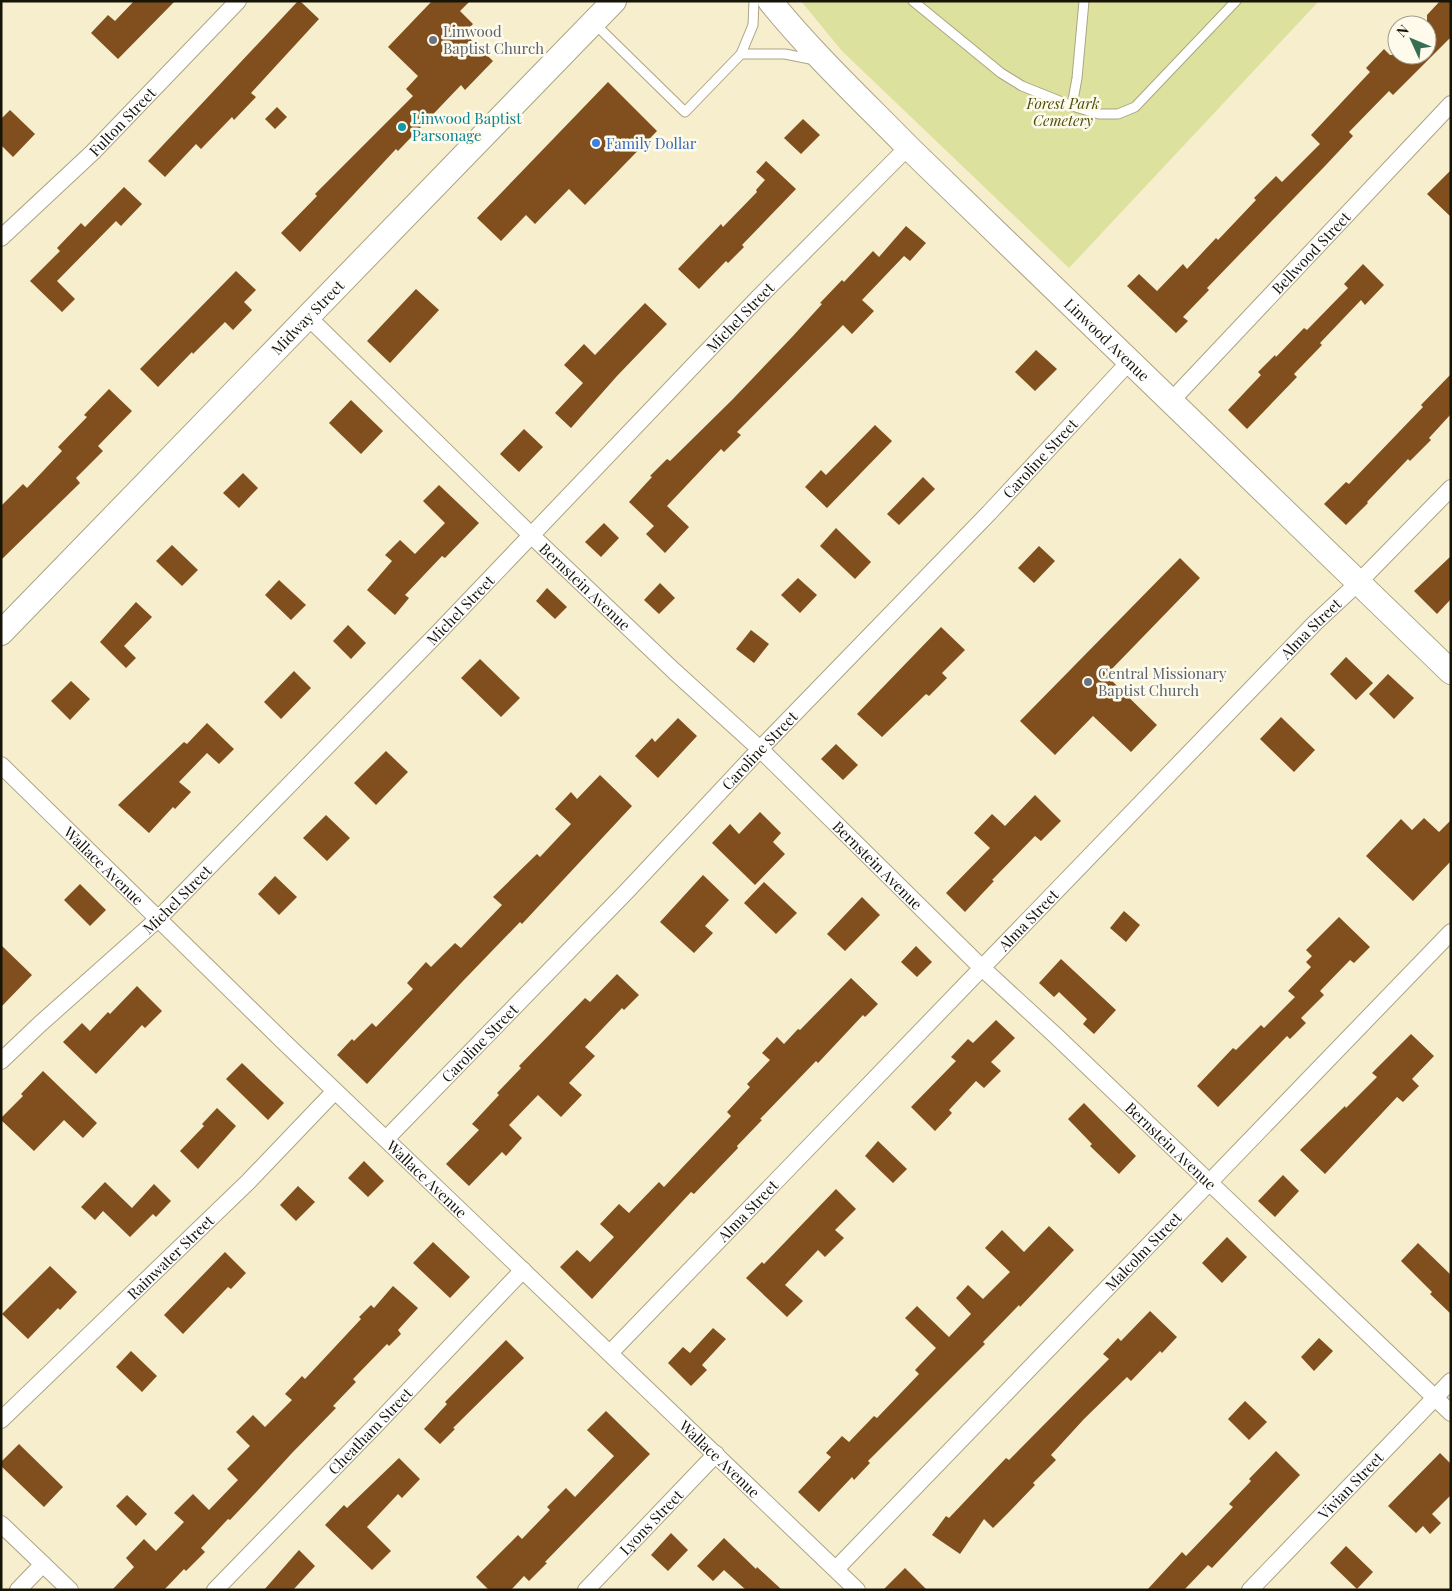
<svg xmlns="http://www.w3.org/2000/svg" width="1452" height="1591" font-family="'Playfair Display',serif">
	<rect width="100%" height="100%" fill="#f6eecc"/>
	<!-- green -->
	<polygon fill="#dce29d" points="801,1 1319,1 1069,268 842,51"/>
	<!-- building -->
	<g fill="#814f1d">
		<polygon points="134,1 175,1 118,59 91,33 108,15 115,21"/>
		<polygon points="298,1 300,1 319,19 251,93 256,97 234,120 232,117 201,149 196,144 165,177 148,161"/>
		<polygon points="432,1 470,1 460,11 473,24 464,33 493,61 465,90 461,85 398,151 396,149 300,252 281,233 317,196 315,194 413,96 406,89 418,76 388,47"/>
		<polygon points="1440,1 1451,1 1451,37 1393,95 1389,91 1349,132 1353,136 1325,166 1207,288 1209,290 1183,317 1188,321 1176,333 1127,286 1139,274 1157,291 1183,264 1187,269 1216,238 1218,240 1256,200 1254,198 1276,176 1282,182 1320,144 1311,135 1370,72 1366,68 1384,49 1390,55 1427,55 1427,15"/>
		<polygon points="608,82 657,131 585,205 569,189 535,224 526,215 501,241 477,218"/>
		<polygon points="277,107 287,117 275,129 265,119"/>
		<polygon points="10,110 35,134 13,157 1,145 1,119"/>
		<polygon points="803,119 820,135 801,154 784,138"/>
		<polygon points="766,161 796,189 742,245 744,247 728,263 726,261 699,289 678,269 721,224 723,227 757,192 756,190 765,180 756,172"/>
		<polygon points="1451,170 1451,217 1427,194"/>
		<polygon points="124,187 142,204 121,226 116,221 57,281 75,299 62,312 30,281 60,251 57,248 81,223 85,227"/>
		<polygon points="906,226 926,243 910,261 904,256 862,300 874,311 852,334 843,325 737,432 741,435 724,452 721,449 667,506 689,527 665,553 646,534 654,526 629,502 652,477 650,476 667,459 670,461 732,400 793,336 822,304 820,303 842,280 844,282 873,251 879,257"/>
		<polygon points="1363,264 1384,285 1365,305 1361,300 1320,343 1322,345 1294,374 1297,377 1247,429 1228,410 1261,375 1258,372 1275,355 1276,357 1304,328 1307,330 1348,288 1344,284"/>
		<polygon points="236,271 256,290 244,302 252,310 233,330 225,322 193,354 192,352 158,387 140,369"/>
		<polygon points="416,289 439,310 390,363 367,341"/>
		<polygon points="645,303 667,324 617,376 571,428 555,413 583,383 564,365 584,344 595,355"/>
		<polygon points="1036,350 1057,369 1035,391 1015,372"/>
		<polygon points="1451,374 1451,414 1429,438 1431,440 1410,461 1408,459 1367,502 1368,503 1346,525 1324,504 1346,482 1349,484 1423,407 1421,405"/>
		<polygon points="109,389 132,411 98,446 103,451 76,478 80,483 1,560 1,506 23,484 27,488 62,451 58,447 87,417 84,415"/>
		<polygon points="351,400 383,431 361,454 329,423"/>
		<polygon points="875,425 892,441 827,508 805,487 821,470 826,475"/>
		<polygon points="524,429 543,447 519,472 500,454"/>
		<polygon points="243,473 258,488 239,508 223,493"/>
		<polygon points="923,477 935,489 899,525 887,514"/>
		<polygon points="439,485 479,523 445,558 442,556 405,595 409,598 395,615 367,590 392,561 385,555 400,540 415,554 445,523 423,501"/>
		<polygon points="604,523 619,538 601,557 585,542"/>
		<polygon points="836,528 871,562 855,579 820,546"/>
		<polygon points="172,545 198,570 182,586 156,561"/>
		<polygon points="1039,546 1055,561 1034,583 1018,568"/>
		<polygon points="1451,556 1451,599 1437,614 1414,591"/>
		<polygon points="1180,558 1200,578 1106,675 1157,725 1131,752 1093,716 1055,755 1020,721"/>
		<polygon points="798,578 817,595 800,613 781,595"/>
		<polygon points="279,580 306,605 291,620 265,595"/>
		<polygon points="660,583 675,598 659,614 644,600"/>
		<polygon points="547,588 567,607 555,619 536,601"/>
		<polygon points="136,602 152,617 124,646 136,658 126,668 100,642"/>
		<polygon points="348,625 366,643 351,659 333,641"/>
		<polygon points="941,627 965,650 942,673 947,678 929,696 926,694 882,737 857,714"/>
		<polygon points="751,630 769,644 754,663 736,649"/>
		<polygon points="1346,657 1373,683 1356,700 1330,674"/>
		<polygon points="480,659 520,698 501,717 461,678"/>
		<polygon points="294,671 311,688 281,719 264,702"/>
		<polygon points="1388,674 1414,698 1394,719 1369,694"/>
		<polygon points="71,681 90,699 70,720 51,701"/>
		<polygon points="1281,717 1315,750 1294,772 1260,739"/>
		<polygon points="678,718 697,736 658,778 635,756 652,738 655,742"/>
		<polygon points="207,723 234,749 219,764 207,753 179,782 191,792 175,809 173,807 149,833 118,805 184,742 187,744"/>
		<polygon points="836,744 858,765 843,780 821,759"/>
		<polygon points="386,751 408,772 376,805 354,783"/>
		<polygon points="600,775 632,806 522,924 520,922 462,982 367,1084 337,1055 352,1039 354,1041 372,1023 376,1027 413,989 407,983 426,962 431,967 455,943 461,948 502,905 493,897 537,854 540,857 571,824 555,809 571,792 577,799"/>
		<polygon points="1035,795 1061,821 1041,841 1035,836 992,880 994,881 965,912 946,893 990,848 974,833 992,814 1005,826"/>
		<polygon points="760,812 781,833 773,842 785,854 755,885 712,843 730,824 739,834"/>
		<polygon points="326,815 350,838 327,861 303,838"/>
		<polygon points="1424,818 1439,832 1451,820 1451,861 1413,901 1366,856 1401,819 1412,830"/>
		<polygon points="703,875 729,900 705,926 713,933 694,953 660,922"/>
		<polygon points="275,876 297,897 279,915 258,894"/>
		<polygon points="764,882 797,913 776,934 744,903"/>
		<polygon points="80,884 106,910 90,926 64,900"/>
		<polygon points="862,897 880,915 845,951 827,934"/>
		<polygon points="1124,911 1140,925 1126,942 1110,928"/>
		<polygon points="1339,917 1370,947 1354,963 1350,960 1320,991 1324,995 1301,1018 1306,1023 1290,1039 1287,1036 1218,1107 1197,1086 1233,1048 1236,1050 1261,1025 1264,1028 1295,997 1288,991 1311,967 1306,962 1312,956 1306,950"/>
		<polygon points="1,945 32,975 1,1007"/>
		<polygon points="916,946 932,962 917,977 901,962"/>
		<polygon points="1061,959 1116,1010 1094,1034 1083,1024 1087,1019 1059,992 1054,997 1039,983"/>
		<polygon points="617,974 639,995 624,1010 622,1008 585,1047 595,1056 569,1083 582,1095 561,1117 538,1095 509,1125 522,1138 506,1156 502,1152 469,1186 446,1164 479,1130 472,1124 499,1095 497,1093 521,1068 519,1066 585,998 590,1002"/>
		<polygon points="851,978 878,1004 865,1017 863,1015 818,1063 816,1061 760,1119 762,1120 737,1146 738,1148 694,1194 691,1192 592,1299 560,1267 577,1250 590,1262 614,1237 600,1224 619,1204 629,1213 659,1182 664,1187 731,1116 727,1112 750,1087 747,1084 770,1060 762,1053 777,1037 784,1044 798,1029 800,1030"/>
		<polygon points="137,986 162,1011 145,1028 142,1025 96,1074 63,1042 82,1023 90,1031 108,1012 110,1014"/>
		<polygon points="996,1020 1015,1038 991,1062 1001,1071 984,1088 976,1081 949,1110 952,1113 935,1131 911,1107 956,1061 951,1057 968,1039 973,1043"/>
		<polygon points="1411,1034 1434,1056 1412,1079 1419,1086 1403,1102 1397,1097 1325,1174 1300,1150 1345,1106 1346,1108 1377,1077 1372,1073"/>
		<polygon points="242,1063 284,1103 268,1120 226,1079"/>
		<polygon points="43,1071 97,1123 83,1138 64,1120 34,1151 1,1120 1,1118 23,1096 21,1094"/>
		<polygon points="1084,1103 1136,1156 1119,1174 1090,1146 1092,1144 1068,1119"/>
		<polygon points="217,1108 236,1126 198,1169 180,1151 204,1126 202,1124"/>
		<polygon points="878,1141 907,1169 893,1183 865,1156"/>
		<polygon points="364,1161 384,1181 368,1197 348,1178"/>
		<polygon points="1283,1175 1299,1191 1275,1217 1258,1201"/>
		<polygon points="105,1182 132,1208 154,1184 171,1201 156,1217 153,1214 130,1237 103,1211 95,1220 81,1207"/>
		<polygon points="298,1186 315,1202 296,1221 280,1205"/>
		<polygon points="836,1189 856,1209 835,1230 844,1238 825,1257 818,1250 785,1285 803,1301 787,1317 746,1278 762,1262 764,1264"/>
		<polygon points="1049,1226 1074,1250 1020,1307 1019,1305 983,1342 985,1344 868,1461 870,1463 854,1480 852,1477 819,1512 798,1492 831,1457 826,1453 842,1436 849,1442 874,1416 877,1418 919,1374 915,1370 936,1348 905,1318 917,1306 949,1337 971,1314 956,1298 968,1285 983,1299 1010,1272 985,1248 1002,1230 1024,1252"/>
		<polygon points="1227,1237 1247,1257 1222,1283 1202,1263"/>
		<polygon points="433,1242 470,1277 450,1298 413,1263"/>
		<polygon points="1418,1243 1451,1275 1451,1314 1430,1294 1432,1292 1401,1261"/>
		<polygon points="225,1252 246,1273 231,1289 228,1287 183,1334 164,1315"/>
		<polygon points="50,1266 77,1292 60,1310 58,1308 28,1339 2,1314"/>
		<polygon points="393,1286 418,1308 398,1330 401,1334 389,1346 387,1344 353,1379 356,1382 333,1406 336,1408 292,1453 247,1502 230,1520 228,1519 201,1548 205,1552 186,1571 184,1569 164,1590 112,1590 134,1567 126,1558 144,1539 156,1551 184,1522 174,1513 193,1494 209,1510 238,1480 227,1469 250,1446 236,1432 253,1415 265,1427 292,1400 285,1394 302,1376 305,1379 361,1319 359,1317 371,1305 374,1308"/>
		<polygon points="1150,1311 1177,1337 1162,1353 1160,1351 1131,1381 1127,1377 1084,1419 1051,1455 1056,1460 1033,1483 1035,1485 1009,1512 993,1528 984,1519 960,1554 932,1535 946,1516 949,1518 1006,1458 1009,1460 1109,1359 1103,1354 1118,1338 1121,1341"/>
		<polygon points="713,1328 726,1339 702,1365 707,1370 691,1386 668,1363 683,1347 690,1353"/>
		<polygon points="1319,1338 1333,1351 1314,1371 1301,1357"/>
		<polygon points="506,1340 524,1358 453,1428 455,1429 440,1444 424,1429 447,1404 445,1402"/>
		<polygon points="131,1351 157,1376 142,1392 116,1367"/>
		<polygon points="1245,1401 1267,1422 1249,1440 1228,1419"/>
		<polygon points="606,1411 650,1454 545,1562 547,1563 529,1581 524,1576 511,1590 489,1590 476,1577 518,1535 522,1539 550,1510 547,1507 566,1488 575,1497 614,1456 587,1430"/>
		<polygon points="19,1444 63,1487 44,1507 1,1466 1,1462"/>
		<polygon points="1276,1451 1300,1475 1212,1568 1208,1565 1184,1590 1147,1590 1182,1552 1186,1556 1233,1507 1229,1504 1251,1481 1249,1479"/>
		<polygon points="1440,1453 1451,1464 1451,1495 1432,1514 1441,1523 1430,1534 1423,1526 1416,1533 1388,1506"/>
		<polygon points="399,1458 420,1479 402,1498 398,1494 367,1527 391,1551 372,1570 325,1525 344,1505 347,1508"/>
		<polygon points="127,1495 147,1514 136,1526 116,1506"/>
		<polygon points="671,1533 688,1550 668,1571 651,1555"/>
		<polygon points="724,1538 756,1569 757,1567 782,1590 746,1590 724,1570 713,1581 697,1566"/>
		<polygon points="1346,1546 1373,1572 1357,1589 1330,1563"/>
		<polygon points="299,1550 315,1566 293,1590 264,1590"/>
		<polygon points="905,1568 927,1590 883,1590"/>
	</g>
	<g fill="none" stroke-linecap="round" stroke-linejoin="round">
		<defs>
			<g id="lane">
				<polyline points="913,1 1001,73 1022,86 1072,106 1099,114 1118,114 1135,107 1236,1"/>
				<polyline points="594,23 685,112 741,54 753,25 754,1"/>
				<polyline points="741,54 785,54 815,60"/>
				<polyline points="1072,106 1077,78 1084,1"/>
			</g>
			<g id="street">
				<path id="s1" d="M1,238l92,-86 145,-151"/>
				<path id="s2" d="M307,316l225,220 142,135 86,78 221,218 74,68 396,378"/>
				<path id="s3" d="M1171,401l280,-297"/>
				<path id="s4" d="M1,765l284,278 572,547"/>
				<path id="s5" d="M1,1061l39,-37 118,-105 278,-284 322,-337 150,-151"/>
				<path id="s6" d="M386,1139l241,-248 133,-142 229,-236 141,-152"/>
				<path id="s7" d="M610,1353l705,-730 44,-41 92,-94"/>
				<path id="s8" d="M1,1420l247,-238 87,-91"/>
				<polyline points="1,1524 70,1590"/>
				<path id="s9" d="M836,1569l615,-637"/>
				<polyline points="18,1590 43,1564"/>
				<path id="s10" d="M215,1590l158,-162 150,-158"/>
				<path id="s11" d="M586,1590l130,-136"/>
				<path id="s12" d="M1250,1590l201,-209"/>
			</g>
			<g id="secondary">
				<path id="s13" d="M770,1c42,52 91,98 138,146l543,525"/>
				<path id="s14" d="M1,633l613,-632"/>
			</g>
		</defs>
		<!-- lane casing -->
		<use href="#lane" stroke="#aca484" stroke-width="11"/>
		<!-- street casing -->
		<use href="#street" stroke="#aca484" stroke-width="18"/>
		<!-- secondary casing -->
		<use href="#secondary" stroke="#aca484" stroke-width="26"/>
		<!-- lane -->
		<use href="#lane" stroke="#fff" stroke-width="9"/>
		<!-- street -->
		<use href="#street" stroke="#fff" stroke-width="16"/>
		<!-- secondary -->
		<use href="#secondary" stroke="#fff" stroke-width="24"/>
	</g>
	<!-- markers -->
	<g fill="#6b7280" stroke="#fefbed" stroke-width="2">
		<circle cx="433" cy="40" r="5"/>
		<circle cx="1088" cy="682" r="5"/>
	</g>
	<circle fill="#0f9aa8" stroke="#fefbed" stroke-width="2" cx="402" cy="127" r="5"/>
	<circle fill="#3f7fe0" stroke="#fefbed" stroke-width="2" cx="596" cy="143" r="5"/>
	<g text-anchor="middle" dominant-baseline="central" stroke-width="5" stroke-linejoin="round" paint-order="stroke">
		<!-- worship labels -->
		<g font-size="15" fill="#5b616d" stroke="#fefbed" text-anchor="start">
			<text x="443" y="31">Linwood<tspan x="443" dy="17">Baptist Church</tspan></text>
			<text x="1098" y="673">Central Missionary<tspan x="1098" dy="17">Baptist Church</tspan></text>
		</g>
		<!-- park labels -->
		<g font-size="15" font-style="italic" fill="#4c500a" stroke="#fefbed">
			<text x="1063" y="103">Forest Park<tspan x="1063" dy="17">Cemetery</tspan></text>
		</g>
		<!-- culture labels -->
		<g font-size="15" fill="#0d838f" stroke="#fefbed" text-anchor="start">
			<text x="412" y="118">Linwood Baptist<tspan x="412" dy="17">Parsonage</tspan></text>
		</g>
		<!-- street labels -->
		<g font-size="15" fill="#161307" stroke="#fefbed">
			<text stroke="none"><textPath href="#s1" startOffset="168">Fulton Street</textPath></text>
			<text stroke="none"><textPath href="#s3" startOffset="204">Bellwood Street</textPath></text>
			<text stroke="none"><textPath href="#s14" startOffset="440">Midway Street</textPath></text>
			<text stroke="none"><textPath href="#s5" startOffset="1049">Michel Street</textPath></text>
			<text stroke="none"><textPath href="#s13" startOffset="478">Linwood Avenue</textPath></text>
			<text stroke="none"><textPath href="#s6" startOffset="944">Caroline Street</textPath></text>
			<text stroke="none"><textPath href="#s2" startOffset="388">Bernstein Avenue</textPath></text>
			<text stroke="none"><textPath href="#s5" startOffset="644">Michel Street</textPath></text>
			<text stroke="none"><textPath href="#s7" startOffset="1008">Alma Street</textPath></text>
			<text stroke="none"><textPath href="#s6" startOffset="539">Caroline Street</textPath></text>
			<text stroke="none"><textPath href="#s4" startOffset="144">Wallace Avenue</textPath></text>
			<text stroke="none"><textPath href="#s2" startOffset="792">Bernstein Avenue</textPath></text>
			<text stroke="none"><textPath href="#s5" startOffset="239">Michel Street</textPath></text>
			<text stroke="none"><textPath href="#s7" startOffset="602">Alma Street</textPath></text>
			<text stroke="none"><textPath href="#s6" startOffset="134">Caroline Street</textPath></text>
			<text stroke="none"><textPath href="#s2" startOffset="1198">Bernstein Avenue</textPath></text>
			<text stroke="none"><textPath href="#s4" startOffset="594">Wallace Avenue</textPath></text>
			<text stroke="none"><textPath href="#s7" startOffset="198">Alma Street</textPath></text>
			<text stroke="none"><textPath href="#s9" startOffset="442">Malcolm Street</textPath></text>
			<text stroke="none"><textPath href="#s8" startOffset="235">Rainwater Street</textPath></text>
			<text stroke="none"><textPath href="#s10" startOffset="222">Cheatham Street</textPath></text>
			<text stroke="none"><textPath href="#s4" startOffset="999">Wallace Avenue</textPath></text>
			<text stroke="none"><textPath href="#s12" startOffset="145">Vivian Street</textPath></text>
			<text stroke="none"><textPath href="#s11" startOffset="94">Lyons Street</textPath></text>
		</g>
		<!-- shop labels -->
		<g font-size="15" fill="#366cbe" stroke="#fefbed" text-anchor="start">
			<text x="606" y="143">Family Dollar</text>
		</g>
	</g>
	<!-- border -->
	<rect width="1452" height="1591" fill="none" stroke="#161307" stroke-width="5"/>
	<!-- north arrow -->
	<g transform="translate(1412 40) rotate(314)"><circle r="24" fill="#fefbed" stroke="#a19e91"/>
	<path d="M0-4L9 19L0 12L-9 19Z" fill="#366d53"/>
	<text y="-8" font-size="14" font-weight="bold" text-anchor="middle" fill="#161307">N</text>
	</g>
</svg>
